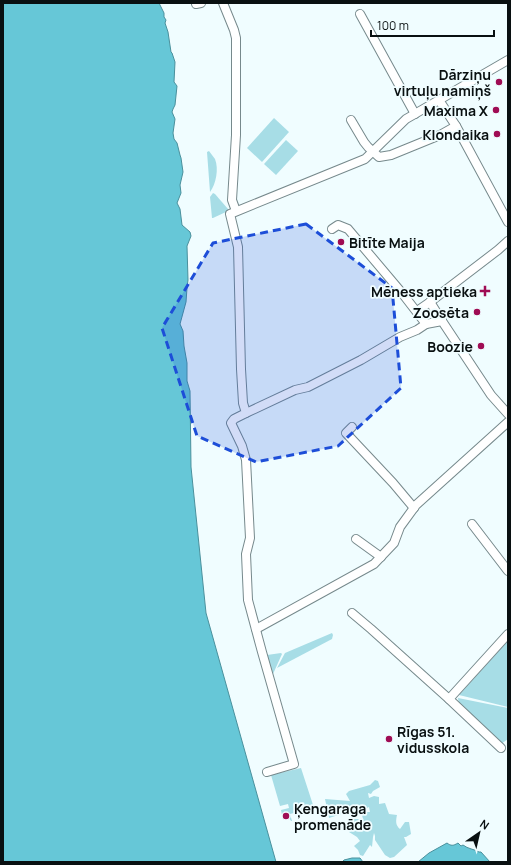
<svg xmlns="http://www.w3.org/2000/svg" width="511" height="865" font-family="Manrope,sans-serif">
	<rect width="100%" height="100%" fill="#f0fdff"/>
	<!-- green -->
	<g fill="#a7dde6">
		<polygon points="274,118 289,132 262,162 247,148"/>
		<polygon points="286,140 298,151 276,175 264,164"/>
		<path d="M209,151c2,3 4,5 6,8 4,10 1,25 -5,33l-3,-40z"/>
		<polygon points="213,193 215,194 228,209 228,211 213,218 212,218 210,197"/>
		<polygon points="332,633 333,635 332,639 277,668 285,653"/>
		<polygon points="508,641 508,707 459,695"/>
		<polygon points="281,653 282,654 273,674 267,655"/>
		<polygon points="458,698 508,708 508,739 501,744 459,705"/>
		<polygon points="301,768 314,808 290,814 292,821 291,821 287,815 282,815 281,810 289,808 288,804 280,806 271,775"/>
		<path d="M375,780l3,1 2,6 -7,4 -2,3 -3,-1 1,5 5,-2 5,1v7l6,-1 4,11 8,1c-1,5 -2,10 3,14l5,-7h4l2,12 -5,3h-2l3,8 -13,12 -4,1 -5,-3 -10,-15v-4l-1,-3 -1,4 -1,10 -2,-2 -7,11 -3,-1 -2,-5 -4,-4 6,-5 -3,-4 -8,-5 3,-4 3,-2 -1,-7h9l-1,-4 5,-3h3l-1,-5 -9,4h-3v-2l-28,9 -4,-19 25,2 -4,-7 3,-3 21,-6z"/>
	</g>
	<!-- water -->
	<g fill="#66c7d7" stroke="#4a909c">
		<polygon points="3,3 159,3 164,13 164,17 166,20 165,23 168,32 171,52 172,53 175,62 174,82 177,86 175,105 173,109 172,112 175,119 173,133 174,139 177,143 180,155 181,158 183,172 180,185 181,193 177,203 180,209 182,225 190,232 191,236 187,246 188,280 187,288 186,302 180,324 183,331 184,346 187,363 187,381 190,391 191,467 206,613 276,862 3,862"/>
		<path d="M447,843c4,3 6,3 11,0l3,3 2,-1c5,4 11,4 16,7h2l9,10h-72l11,-9z"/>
		<polygon points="352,858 360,858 363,862 342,862 344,860"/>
	</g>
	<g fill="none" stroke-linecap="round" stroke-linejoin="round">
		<defs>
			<g id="street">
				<polyline points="223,3 234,30 236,38 236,135 232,200 236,211"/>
				<polyline points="196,4 201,3"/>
				<polyline points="360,14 415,114"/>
				<polyline points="508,60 439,100 456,126 508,222"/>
				<polyline points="351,120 364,142 368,147 379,157 391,155 440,135 456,126"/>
				<polyline points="332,229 338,225 348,229 402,293 426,324 442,321 491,395 508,414"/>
				<polyline points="430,302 442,321"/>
				<polyline points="417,311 430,302 498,250 508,241"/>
				<polyline points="246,413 295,390 308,387 361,360 400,337 417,330 426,324"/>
				<polyline points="352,427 346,433 393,483 414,508"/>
				<polyline points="472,524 508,571"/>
				<polyline points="356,539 381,557"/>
				<polyline points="352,613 371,629 449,699 508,634"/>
				<polyline points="256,629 374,564 394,543 400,527 416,505 508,422"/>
				<polyline points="449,699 501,748"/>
				<polyline points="267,772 294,764 262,652 248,600 246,554 250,538 246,460 242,446 231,423 234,419 246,413 243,403 241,369 238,247 230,214 365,159 406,119 439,100"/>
			</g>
		</defs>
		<!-- street casing -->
		<use href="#street" stroke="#76898c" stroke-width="10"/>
		<!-- street -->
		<use href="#street" stroke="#fff" stroke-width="8"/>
	</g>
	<!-- marked area -->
	<path fill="#1d4ed8" fill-opacity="0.2" stroke="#1d4ed8" stroke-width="3" stroke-dasharray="8 5" stroke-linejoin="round" d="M306,224l86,64 9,100 -63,58 -82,16 -59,-26 -35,-108 51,-85z"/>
	<!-- markers -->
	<g fill="#9f0c54" stroke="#f0fdff" stroke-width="1.5">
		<circle cx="499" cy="82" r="4"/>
		<circle cx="496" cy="110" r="4"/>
		<circle cx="497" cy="134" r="4"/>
		<circle cx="341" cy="242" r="4"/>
		<path d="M483 285h4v4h4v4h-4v4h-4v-4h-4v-4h4z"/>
		<circle cx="477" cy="312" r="4"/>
		<circle cx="481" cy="346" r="4"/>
		<circle cx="389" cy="739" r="4"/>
		<circle cx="286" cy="816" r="4"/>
	</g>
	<g text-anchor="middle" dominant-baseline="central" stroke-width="3.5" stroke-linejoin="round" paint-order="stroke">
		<!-- poi labels -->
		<g font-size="14" font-weight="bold" fill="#091011" stroke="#f0fdff" text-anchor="end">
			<text x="491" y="74">Dārziņu<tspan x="491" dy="16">virtuļu namiņš</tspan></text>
			<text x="488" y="110">Maxima X</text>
			<text x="489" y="134">Klondaika</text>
			<text x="349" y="242" text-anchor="start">Bitīte Maija</text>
			<text x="477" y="291">Mēness aptieka</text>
			<text x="469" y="312">Zoosēta</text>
			<text x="473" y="346">Boozie</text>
			<text x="397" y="731" text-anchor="start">Rīgas 51.<tspan x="397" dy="16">vidusskola</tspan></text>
			<text x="294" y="808" text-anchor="start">Ķengaraga<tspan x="294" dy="16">promenāde</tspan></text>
		</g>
	</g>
	<!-- border -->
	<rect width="511" height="865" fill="none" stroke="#091011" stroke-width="8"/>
	<!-- north arrow -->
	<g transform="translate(479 833) rotate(34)" stroke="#f0fdff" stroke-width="3" paint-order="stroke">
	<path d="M0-3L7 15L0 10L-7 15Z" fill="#091011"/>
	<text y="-6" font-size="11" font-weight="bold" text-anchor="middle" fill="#091011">N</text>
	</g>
	<!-- scale -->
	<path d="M371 30v6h123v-6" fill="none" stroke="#091011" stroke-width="2"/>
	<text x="377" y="30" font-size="12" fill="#091011" stroke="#f0fdff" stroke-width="3" paint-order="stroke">100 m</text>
</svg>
